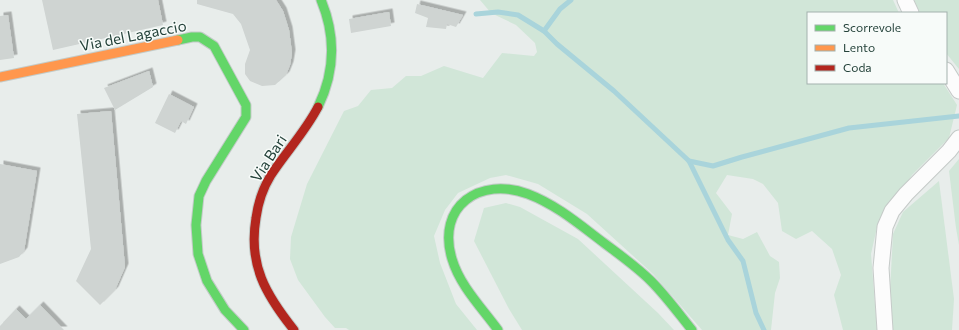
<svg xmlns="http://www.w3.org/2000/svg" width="959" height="330" font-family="Commissioner,sans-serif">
	<defs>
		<filter id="shadow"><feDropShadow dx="3.5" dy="-3.5" stdDeviation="0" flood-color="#0004"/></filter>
	</defs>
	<rect width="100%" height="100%" fill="#e8edeb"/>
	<!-- green -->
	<g fill="#d1e6d8">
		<polygon points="480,0 893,0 899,13 808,13 808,83 943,83 957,105 949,138 912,175 877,227 871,254 877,330 843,330 834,295 841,275 832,249 812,231 796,239 782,231 778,203 763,184 753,179 727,175 716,193 732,214 728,235 743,239 757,232 770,256 779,262 780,278 775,293 771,330 702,330 653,274 587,214 538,184 506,175 490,178 458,193 445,210 434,236 440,263 456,304 477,330 349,330 346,328 335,328 325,317 298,280 290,259 291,237 307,184 344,111 358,106 371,90 392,88 406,76 421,76 444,66 483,78 502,53 534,56 537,52 535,43 516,25 491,13"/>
		<polygon points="914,0 959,0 959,69 946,53 946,13 920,13"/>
		<polygon points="959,159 959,245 956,228 949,171"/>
		<polygon points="939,181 954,299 952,330 892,330 890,291 893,234 903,212"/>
		<polygon points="506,203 520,207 578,239 658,313 674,330 522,330 509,309 474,241 484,208"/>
	</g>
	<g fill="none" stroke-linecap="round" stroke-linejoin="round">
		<!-- stream -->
		<g stroke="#a9d4db" stroke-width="5">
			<polyline points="476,14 498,12 518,15 544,31 557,44 614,91 689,161 728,240 743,261 756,313 764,330"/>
			<polyline points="544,31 560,9 571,0"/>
			<polyline points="689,161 713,166 742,157 849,128 959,116"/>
		</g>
	</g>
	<!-- building -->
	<g fill="#cfd4d2" filter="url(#shadow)">
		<polygon points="42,0 158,0 163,25 53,50"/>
		<polygon points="197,0 276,0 283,11 289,30 292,53 290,65 286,75 275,85 262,86 250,81 245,74 245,64 250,50 241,24 233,14 197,4"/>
		<polygon points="417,4 463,15 456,27 447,24 446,29 426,27 428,18 415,13"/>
		<polygon points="389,12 391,26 351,33 349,19"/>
		<polygon points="8,15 14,58 0,60 0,16"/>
		<polygon points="149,71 153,87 115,110 104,88"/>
		<polygon points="169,94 194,107 186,124 181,121 175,133 155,123"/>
		<polygon points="111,111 125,267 115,290 100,305 76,281 91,249 77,114"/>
		<polygon points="0,164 37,171 24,251 19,257 0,264"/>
		<polygon points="40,305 64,330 0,330 0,326 16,309 26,319"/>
	</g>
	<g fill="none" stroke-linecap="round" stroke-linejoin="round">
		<defs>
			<g id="street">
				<polyline points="905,0 911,13"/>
				<polyline points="946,70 959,91"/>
				<polyline points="885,330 881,268 885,227 892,211 906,194 949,151 959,138"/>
			</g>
			<g id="fast">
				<polyline points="178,40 192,37 200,37 214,46 246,105 246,117 206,181 199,196 196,225 198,254 207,281 225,310 244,330"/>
				<path d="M318,107c17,-35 18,-71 3,-107"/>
				<path d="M498,330c-16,-22 -38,-44 -46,-71 -16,-53 28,-83 76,-65 29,11 52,31 76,49 16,12 33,24 47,38 15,15 28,33 41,49"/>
			</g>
			<polyline id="slow" points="0,77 178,40"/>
			<path id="jam" d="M294,330c-28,-35 -46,-65 -38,-112 2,-15 7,-30 15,-43 15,-23 34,-43 47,-68"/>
		</defs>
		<!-- street casing -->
		<use href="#street" stroke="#c5cac8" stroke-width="17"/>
		<!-- fast casing -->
		<use href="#fast" stroke="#c3cbc8" stroke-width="11"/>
		<!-- slow casing -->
		<use href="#slow" stroke="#c3cbc8" stroke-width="11"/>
		<!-- jam casing -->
		<use href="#jam" stroke="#c3cbc8" stroke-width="11"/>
		<!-- street -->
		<use href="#street" stroke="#fcfcfc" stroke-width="15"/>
		<!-- fast -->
		<use href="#fast" stroke="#63d668" stroke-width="9"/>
		<!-- slow -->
		<use href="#slow" stroke="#ff974d" stroke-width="9"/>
		<!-- jam -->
		<use href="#jam" stroke="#b3261e" stroke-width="9"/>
	</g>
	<g text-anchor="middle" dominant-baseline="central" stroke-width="3" stroke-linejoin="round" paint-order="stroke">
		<!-- street labels -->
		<g font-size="15" fill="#24423a" stroke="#f7fbf9">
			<text transform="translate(133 35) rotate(-11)">Via del Lagaccio</text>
			<text transform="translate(268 158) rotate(-57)">Via Bari</text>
		</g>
	</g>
	<!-- legend -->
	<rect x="807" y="12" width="140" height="72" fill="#f7fbf9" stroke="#a3b1ad"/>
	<rect x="815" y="25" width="20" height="6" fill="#63d668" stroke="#a3b1ad"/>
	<text x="843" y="32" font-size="12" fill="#24423a">Scorrevole</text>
	<rect x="815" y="45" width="20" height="6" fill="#ff974d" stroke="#a3b1ad"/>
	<text x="843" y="52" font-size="12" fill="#24423a">Lento</text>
	<rect x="815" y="65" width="20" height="6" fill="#b3261e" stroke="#a3b1ad"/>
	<text x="843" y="72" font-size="12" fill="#24423a">Coda</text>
</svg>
